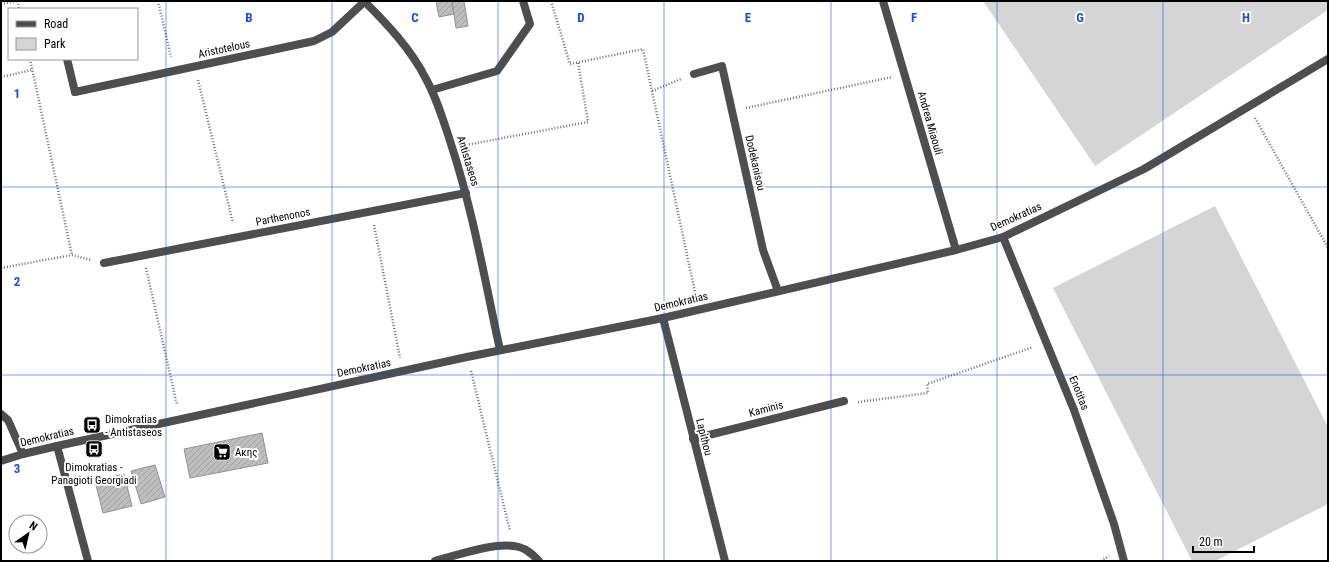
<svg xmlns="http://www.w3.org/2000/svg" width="1329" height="562" font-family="'Roboto Condensed',sans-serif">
	<defs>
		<pattern id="building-hatch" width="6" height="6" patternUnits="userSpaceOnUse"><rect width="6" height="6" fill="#bebebe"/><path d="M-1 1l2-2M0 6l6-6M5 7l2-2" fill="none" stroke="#a2a2a2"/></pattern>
	</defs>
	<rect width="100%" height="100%" fill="#fff"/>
	<!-- green -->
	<g fill="#d5d5d5">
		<polygon points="983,1 1328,1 1328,10 1095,166"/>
		<polygon points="1215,206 1328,427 1328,504 1215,561 1192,561 1053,288"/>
	</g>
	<!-- building -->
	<g fill="url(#building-hatch)" stroke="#929292">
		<polygon points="436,1 452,1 454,14 439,17"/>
		<polygon points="452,1 464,1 468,26 456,28"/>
		<polygon points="262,433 268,463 190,478 184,449"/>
		<polygon points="155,465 165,497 141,504 131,471"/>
		<polygon points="124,474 132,506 103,513 95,481"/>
	</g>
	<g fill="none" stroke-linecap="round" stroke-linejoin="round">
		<!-- path -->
		<g stroke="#707070" stroke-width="2.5" stroke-dasharray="1 2" stroke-linecap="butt">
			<polyline points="18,1 19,9"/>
			<polyline points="158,1 171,57"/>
			<polyline points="551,1 570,64 643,49 696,297"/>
			<polyline points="1,4 17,1"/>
			<polyline points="30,59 72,255"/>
			<polyline points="1,77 32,70"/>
			<polyline points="198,80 233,223"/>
			<polyline points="652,91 681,79"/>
			<polyline points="746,108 892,77"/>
			<polyline points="1255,118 1328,248"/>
			<polyline points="466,145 588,122 578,62"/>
			<polyline points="374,225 400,358"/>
			<polyline points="1,268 72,255 91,260"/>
			<polyline points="146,268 177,405"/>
			<polyline points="471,371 510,531"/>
			<polyline points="858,402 928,393 927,384 1033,347"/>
			<polyline points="1101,561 1109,556"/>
		</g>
		<!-- lane -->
		<g stroke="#4e4e4e" stroke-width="8">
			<polyline points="67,59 75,92"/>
			<polyline points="432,90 497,71 530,24 523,1"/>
		</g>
		<!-- street -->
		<g stroke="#4e4e4e" stroke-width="8">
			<path d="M364,1c23,23 47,48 62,78 11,20 18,43 25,65 22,67 34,137 49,206"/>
			<polyline points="883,1 956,250"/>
			<polyline points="694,74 722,66 763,250 778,291"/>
			<polyline points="75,92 314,41 332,32 364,2"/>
			<polyline points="1003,237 1074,410 1114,524 1124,561"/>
			<polyline points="104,263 466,193"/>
			<polyline points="663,318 725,561"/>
			<polyline points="1,414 8,420 23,454"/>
			<polyline points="693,439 844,401"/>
			<polyline points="57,446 88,561"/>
			<polyline points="1,461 23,454 57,446 467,357 663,318 956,250 1003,237 1144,169 1328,59"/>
			<path d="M435,561c23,-6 61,-20 84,-14 8,2 14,8 20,14"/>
		</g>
	</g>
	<!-- grid -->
	<path fill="none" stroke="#1d4ed8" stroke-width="1" stroke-opacity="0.55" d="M166,1v560M332,1v560M498,1v560M664,1v560M831,1v560M997,1v560M1163,1v560M1,187h1327M1,375h1327"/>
	<!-- icons -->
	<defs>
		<symbol id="bus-square" viewBox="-11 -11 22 22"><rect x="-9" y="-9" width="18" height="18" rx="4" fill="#000" stroke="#fff"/><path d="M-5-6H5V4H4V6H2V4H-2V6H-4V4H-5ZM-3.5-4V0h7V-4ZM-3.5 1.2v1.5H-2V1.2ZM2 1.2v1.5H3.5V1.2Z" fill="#fff"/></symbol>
		<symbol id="supermarket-square" viewBox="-11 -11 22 22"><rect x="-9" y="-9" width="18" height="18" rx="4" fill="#000" stroke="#fff"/><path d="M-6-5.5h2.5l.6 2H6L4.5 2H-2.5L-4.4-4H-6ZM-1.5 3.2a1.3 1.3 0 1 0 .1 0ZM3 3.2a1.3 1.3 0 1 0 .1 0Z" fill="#fff"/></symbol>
	</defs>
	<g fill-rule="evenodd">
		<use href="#bus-square" x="82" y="415" width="20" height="20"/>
		<use href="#bus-square" x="84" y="439" width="20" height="20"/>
		<use href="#supermarket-square" x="212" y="442" width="20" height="20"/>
	</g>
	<g text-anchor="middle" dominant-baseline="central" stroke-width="4" stroke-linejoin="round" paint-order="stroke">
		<!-- street labels -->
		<g font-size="11" fill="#000" stroke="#fff">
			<text transform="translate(224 49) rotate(-12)">Aristotelous</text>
			<text transform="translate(930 123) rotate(74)">Andrea Miaouli</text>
			<text transform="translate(468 161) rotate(73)">Antistaseos</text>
			<text transform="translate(755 163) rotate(77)">Dodekanisou</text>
			<text transform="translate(283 217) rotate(-11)">Parthenonos</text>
			<text transform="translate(1016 217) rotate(-24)">Demokratias</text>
			<text transform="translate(681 302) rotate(-13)">Demokratias</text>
			<text transform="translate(364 368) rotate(-12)">Demokratias</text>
			<text transform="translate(1079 393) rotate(68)">Enotitas</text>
			<text transform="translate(766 409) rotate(-15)">Kaminis</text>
			<text transform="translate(47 437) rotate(-13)">Demokratias</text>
			<text transform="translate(704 437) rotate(76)">Lapithou</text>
		</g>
		<!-- poi labels -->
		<g font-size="11" fill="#000" stroke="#fff" text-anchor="start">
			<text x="105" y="419">Dimokratias<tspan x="105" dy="13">- Antistaseos</tspan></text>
			<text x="235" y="452">Ακης</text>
			<text x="94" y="467" text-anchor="middle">Dimokratias -<tspan x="94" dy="13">Panagioti Georgiadi</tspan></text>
		</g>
	</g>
	<g font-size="13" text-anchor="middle" font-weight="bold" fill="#1d4ed8" stroke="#fff" stroke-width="4" stroke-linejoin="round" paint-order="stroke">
		<text x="249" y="22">B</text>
		<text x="415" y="22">C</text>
		<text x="581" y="22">D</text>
		<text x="748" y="22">E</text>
		<text x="914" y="22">F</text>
		<text x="1080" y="22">G</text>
		<text x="1246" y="22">H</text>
		<text x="17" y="98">1</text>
		<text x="17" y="286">2</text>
		<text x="17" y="473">3</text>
	</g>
	<!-- border -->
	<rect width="1329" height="562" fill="none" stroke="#000000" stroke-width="4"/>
	<!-- legend -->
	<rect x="8" y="8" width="130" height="52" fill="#ffffff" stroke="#999999"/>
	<rect x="16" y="21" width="20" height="6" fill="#4e4e4e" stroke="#999999"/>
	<text x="44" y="28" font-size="12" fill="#000000">Road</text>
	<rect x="16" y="38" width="20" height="12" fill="#d5d5d5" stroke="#999999"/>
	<text x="44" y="48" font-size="12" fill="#000000">Park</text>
	<!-- north arrow -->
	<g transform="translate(28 534) rotate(34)"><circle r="19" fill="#ffffff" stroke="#999999"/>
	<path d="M0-3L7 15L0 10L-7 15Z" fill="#000000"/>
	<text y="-6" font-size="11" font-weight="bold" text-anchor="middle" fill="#000000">N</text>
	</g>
	<!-- scale -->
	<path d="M1193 546v6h61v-6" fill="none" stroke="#000000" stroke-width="2"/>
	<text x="1199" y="546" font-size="12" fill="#000000" stroke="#ffffff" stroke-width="3" paint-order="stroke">20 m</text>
</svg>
